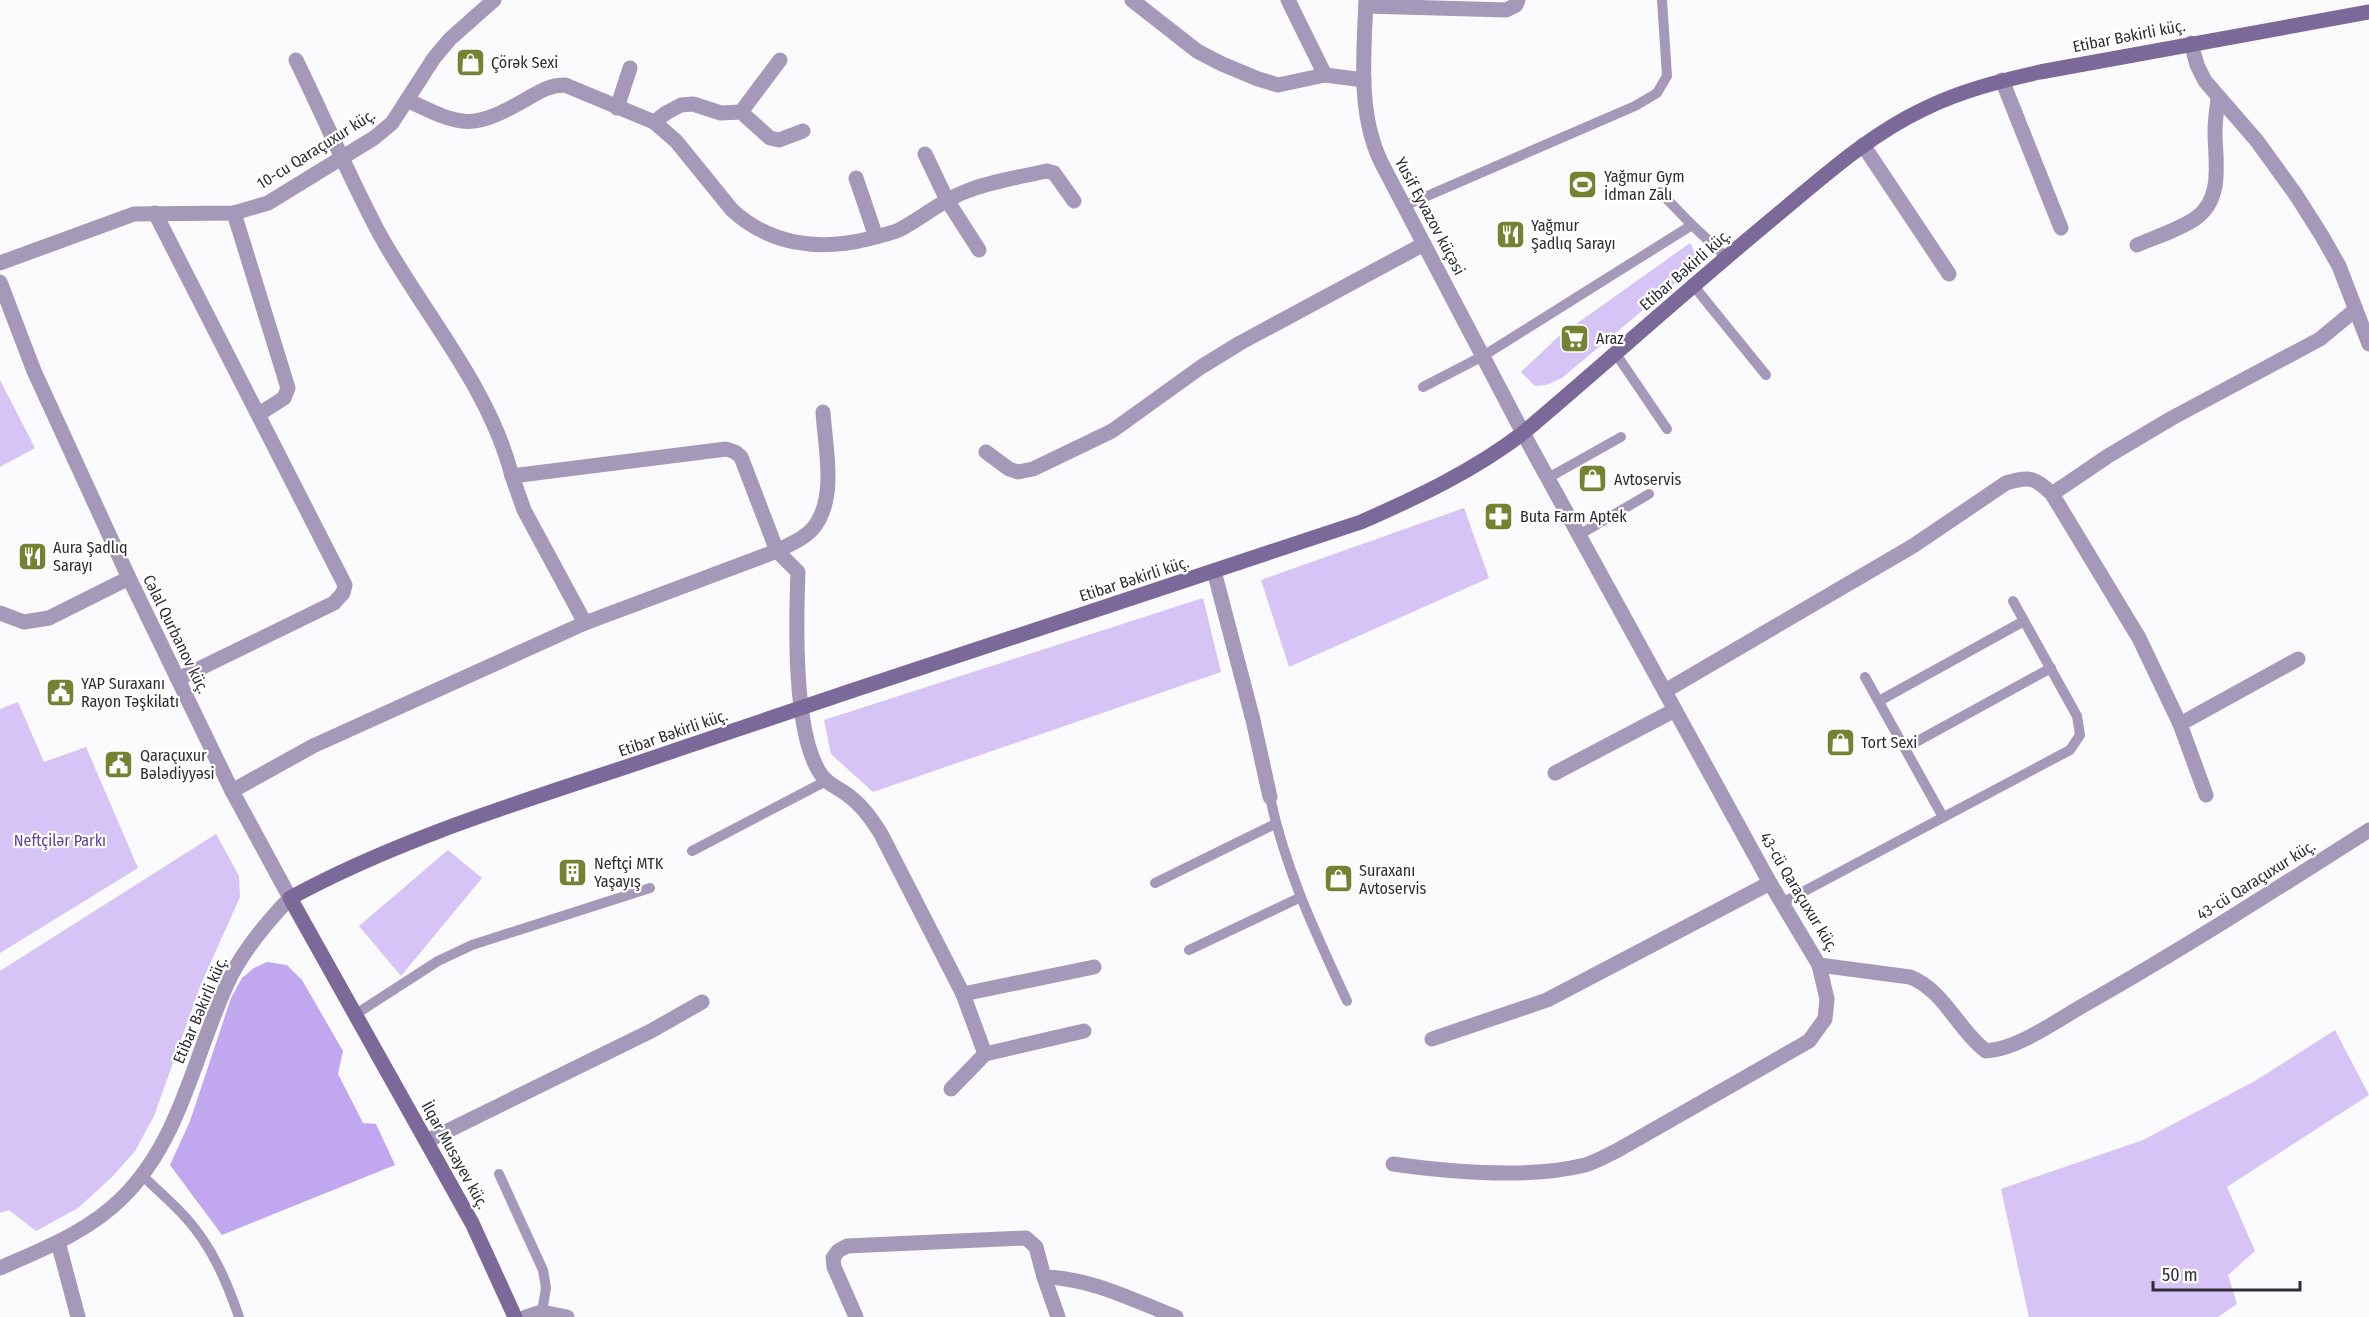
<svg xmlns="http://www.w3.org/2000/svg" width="2369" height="1317" font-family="'Fira Sans Condensed',sans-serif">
	<rect width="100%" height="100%" fill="#fbfafd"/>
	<!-- green -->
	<g fill="#d5c4f5">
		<path d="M1690,243c6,9 6,15 3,25l-131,110 -16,7 -11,1 -14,-14 37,-35z"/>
		<polygon points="0,380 35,448 0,467"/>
		<polygon points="1464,508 1489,578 1289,667 1261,580"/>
		<polygon points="1203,598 1221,672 873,792 831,754 824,720"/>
		<polygon points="18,702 44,762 86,747 138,868 0,953 0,709"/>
		<polygon points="216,834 239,876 240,897 201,984 154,1116 135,1151 111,1178 78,1208 36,1231 9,1210 0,1213 0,971"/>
		<polygon points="448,850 482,878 401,976 359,926"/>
		<polygon points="2335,1030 2369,1095 2227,1187 2255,1251 2228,1275 2237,1304 2218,1317 2029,1317 2001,1189 2143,1140 2255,1081"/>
	</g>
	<!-- forest -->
	<polygon fill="#c1a6f0" points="267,962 287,965 302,980 343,1051 338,1074 363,1123 376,1124 395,1165 222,1235 170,1165 190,1121 231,998 242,978 254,968"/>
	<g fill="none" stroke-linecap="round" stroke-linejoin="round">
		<!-- service -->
		<g stroke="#a499b9" stroke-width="10">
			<polyline points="1660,192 1692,225"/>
			<polyline points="1404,206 1635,106 1657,93 1667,76 1662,0"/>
			<polyline points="1693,285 1766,375"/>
			<polyline points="1616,354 1667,429"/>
			<polyline points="1423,387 1483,356 1692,225 1726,257"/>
			<polyline points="1548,478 1621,437"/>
			<polyline points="1579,535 1649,494"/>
			<polyline points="1865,677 1943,817"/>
			<polyline points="1879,701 2024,621"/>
			<polyline points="1905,748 2051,668"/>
			<path d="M1270,797c15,72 46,137 77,204"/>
			<polyline points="692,851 826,781"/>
			<polyline points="1155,883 1275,824"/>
			<polyline points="1782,903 2070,750 2080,735 2077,716 2013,601"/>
			<polyline points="1189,950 1299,898"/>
			<polyline points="356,1014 438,961 472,945 650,888"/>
			<polyline points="499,1174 543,1270 546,1288 542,1312"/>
			<path d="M143,1176c14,14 30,27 44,43 25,28 40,63 52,98"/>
		</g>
		<!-- minor -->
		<g stroke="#a499b9" stroke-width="15">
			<polyline points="1132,0 1197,51 1222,64 1258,79 1278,85 1325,75 1364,80"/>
			<polyline points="1288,0 1325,75"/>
			<polyline points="1366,6 1506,10 1516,5 1518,0"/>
			<polyline points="2191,43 2197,65 2205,81 2257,141 2296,195 2322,236 2339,266 2369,344"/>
			<path d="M296,60c28,57 53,117 83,173 44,80 110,153 133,243l214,-27 9,3 6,5 36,94 21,21c-2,51 -5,159 22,201 6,10 15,13 25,20 16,11 26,25 36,41l82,160 22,60"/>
			<polyline points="2002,80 2061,228"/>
			<path d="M407,100c55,26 63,31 118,0 14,-8 24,-15 40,-15l89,37 22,19 56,69c38,35 87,41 136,29 10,-3 22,-5 31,-9 23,-12 43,-30 68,-39 25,-10 53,-14 80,-20l7,2 20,28"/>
			<polyline points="617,108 630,68"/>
			<polyline points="741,112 780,60"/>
			<polyline points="654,122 666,113 681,105 693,104 721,113 741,112 770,138 779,140 803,131"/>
			<polyline points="1863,145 1949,274"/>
			<polyline points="925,154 947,200 979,250"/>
			<polyline points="856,178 876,237"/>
			<polyline points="155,213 345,585 343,593 334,603 178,679"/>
			<polyline points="234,213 288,388 284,398 259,414"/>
			<path d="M2137,245c18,-8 42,-15 59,-27 28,-20 19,-58 19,-87 0,-11 2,-22 3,-33"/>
			<polyline points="0,263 134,214 234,213 268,203 374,138 392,123 434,58 450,39 494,0"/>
			<path d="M1523,433l247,450 49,82 91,12c34,13 48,53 76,74 32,-2 70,-30 98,-46 97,-55 191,-115 285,-175"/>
			<polyline points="986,452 1009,469 1018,472 1033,469 1112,431 1201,367 1240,343 1424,244"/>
			<polyline points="512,476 524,510 585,623"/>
			<polyline points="2052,494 2108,456 2172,418 2320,339 2355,310"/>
			<polyline points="1214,571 1253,720 1270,797"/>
			<polyline points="0,613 24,622 49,618 129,578"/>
			<path d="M1665,691l248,-145 93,-63c23,-7 29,-6 46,11l87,144 41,86 26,71"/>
			<polyline points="2180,724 2298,659"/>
			<polyline points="1555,773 1675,710"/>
			<path d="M232,791l81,-45 272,-123 192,-72c13,-7 29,-13 38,-25 22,-31 10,-79 8,-114"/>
			<polyline points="963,994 1094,967"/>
			<polyline points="1432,1039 1547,1000 1770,883"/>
			<polyline points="951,1089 985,1054 1084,1031"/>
			<polyline points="427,1141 651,1031 702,1002"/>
			<path d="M1393,1164c57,8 136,15 192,1 11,-3 23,-10 33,-15l191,-109 16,-22 2,-20 -8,-34"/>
			<polyline points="58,1242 78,1317"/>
			<polyline points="1044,1277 1058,1317"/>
			<polyline points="526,1317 542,1312 567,1317"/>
			<path d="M856,1317l-22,-50 -1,-9 5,-7 9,-5 179,-8 10,9 8,30c47,1 89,23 132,40"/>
		</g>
		<!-- tertiary -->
		<g stroke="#a499b9" stroke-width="15">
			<path d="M1366,0c-2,54 -9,114 16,164l141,269"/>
			<path d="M0,282l34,89 95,207 103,213 58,107c-24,25 -47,52 -62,84 -34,73 -47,158 -106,216 -34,34 -79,51 -122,70"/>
		</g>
		<!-- secondary -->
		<path stroke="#7b6a99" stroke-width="15" d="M515,1317l-43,-94 -182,-325c121,-66 259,-104 389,-149 227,-77 455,-152 682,-227 57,-25 112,-51 162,-89 85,-72 168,-147 254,-218 47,-39 92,-80 147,-106 36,-18 76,-28 116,-37l329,-60"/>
	</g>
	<!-- icons -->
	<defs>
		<symbol id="shop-square" viewBox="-11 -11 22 22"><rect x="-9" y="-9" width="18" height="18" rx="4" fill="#738331" stroke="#fff"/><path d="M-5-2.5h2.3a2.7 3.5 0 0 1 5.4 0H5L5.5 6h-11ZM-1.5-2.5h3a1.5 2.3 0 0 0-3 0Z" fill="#fff"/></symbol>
		<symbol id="stadium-square" viewBox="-11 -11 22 22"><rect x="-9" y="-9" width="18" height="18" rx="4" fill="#738331" stroke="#fff"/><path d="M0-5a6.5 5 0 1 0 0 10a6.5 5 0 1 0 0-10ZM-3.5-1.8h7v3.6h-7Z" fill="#fff"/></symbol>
		<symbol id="restaurant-square" viewBox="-11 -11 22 22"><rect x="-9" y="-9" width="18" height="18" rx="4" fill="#738331" stroke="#fff"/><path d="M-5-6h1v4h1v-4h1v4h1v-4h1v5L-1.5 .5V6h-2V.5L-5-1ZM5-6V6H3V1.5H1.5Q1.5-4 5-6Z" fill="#fff"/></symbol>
		<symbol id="supermarket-square" viewBox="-11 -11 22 22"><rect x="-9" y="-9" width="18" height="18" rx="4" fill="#738331" stroke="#fff"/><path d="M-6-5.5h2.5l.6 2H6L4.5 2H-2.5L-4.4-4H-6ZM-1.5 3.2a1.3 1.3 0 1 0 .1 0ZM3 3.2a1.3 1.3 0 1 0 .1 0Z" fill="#fff"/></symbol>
		<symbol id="pharmacy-square" viewBox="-11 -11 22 22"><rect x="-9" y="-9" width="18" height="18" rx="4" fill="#738331" stroke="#fff"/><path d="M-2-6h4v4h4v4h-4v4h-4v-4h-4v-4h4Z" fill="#fff"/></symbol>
		<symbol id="civic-square" viewBox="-11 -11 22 22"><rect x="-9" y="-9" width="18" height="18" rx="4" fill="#738331" stroke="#fff"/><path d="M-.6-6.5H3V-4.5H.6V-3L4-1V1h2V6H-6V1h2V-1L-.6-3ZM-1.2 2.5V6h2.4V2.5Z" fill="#fff"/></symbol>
		<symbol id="building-square" viewBox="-11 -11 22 22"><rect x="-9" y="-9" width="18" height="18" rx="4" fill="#738331" stroke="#fff"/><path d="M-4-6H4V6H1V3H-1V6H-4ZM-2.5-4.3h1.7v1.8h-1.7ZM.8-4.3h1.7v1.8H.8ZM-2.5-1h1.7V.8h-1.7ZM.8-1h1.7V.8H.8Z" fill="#fff"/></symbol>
	</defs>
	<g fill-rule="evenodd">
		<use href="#shop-square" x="454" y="46" width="33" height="33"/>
		<use href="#stadium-square" x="1566" y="168" width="33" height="33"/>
		<use href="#restaurant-square" x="1494" y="218" width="33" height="33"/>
		<use href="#supermarket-square" x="1558" y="322" width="33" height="33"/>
		<use href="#shop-square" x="1576" y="462" width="33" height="33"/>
		<use href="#pharmacy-square" x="1482" y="500" width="33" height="33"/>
		<use href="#restaurant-square" x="16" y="540" width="33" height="33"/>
		<use href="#civic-square" x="44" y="676" width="33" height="33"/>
		<use href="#shop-square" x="1824" y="726" width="33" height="33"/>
		<use href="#civic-square" x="102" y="748" width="33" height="33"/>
		<use href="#building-square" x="556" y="856" width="33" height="33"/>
		<use href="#shop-square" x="1322" y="862" width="33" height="33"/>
	</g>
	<g text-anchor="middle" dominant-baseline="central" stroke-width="4.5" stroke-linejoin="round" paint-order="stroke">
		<!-- street labels -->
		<g font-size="16" fill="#2f2d33" stroke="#fff">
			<text transform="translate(2129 36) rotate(-11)">Etibar Bəkirli küç.</text>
			<text transform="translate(316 149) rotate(-32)">10-cu Qaraçuxur küç.</text>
			<text transform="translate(1430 216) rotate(62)">Yusif Eyvazov küçəsi</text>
			<text transform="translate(1685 270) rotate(-41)">Etibar Bəkirli küç.</text>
			<text transform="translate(1134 579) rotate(-18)">Etibar Bəkirli küç.</text>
			<text transform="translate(176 634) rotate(64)">Cəlal Qurbanov küç.</text>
			<text transform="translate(673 733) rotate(-19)">Etibar Bəkirli küç.</text>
			<text transform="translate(2256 880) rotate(-32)">43-cü Qaraçuxur küç.</text>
			<text transform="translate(1799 892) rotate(59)">43-cü Qaraçuxur küç.</text>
			<text transform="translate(200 1010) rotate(-67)">Etibar Bəkirli küç.</text>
			<text transform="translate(455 1155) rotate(61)">İlqar Musayev küç.</text>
		</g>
		<!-- poi labels -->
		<g font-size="16" fill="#2f2d33" stroke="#fff" text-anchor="start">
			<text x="491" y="62">Çörək Sexi</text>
			<text x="1604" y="176">Yağmur Gym<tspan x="1604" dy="18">İdman Zalı</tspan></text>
			<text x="1531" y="225">Yağmur<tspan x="1531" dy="18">Şadlıq Sarayı</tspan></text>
			<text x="1596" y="338">Araz</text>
			<text x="1614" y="479">Avtoservis</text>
			<text x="1520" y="516">Buta Farm Aptek</text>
			<text x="53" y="547">Aura Şadlıq<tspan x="53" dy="18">Sarayı</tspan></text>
			<text x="81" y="683">YAP Suraxanı<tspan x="81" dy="18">Rayon Təşkilatı</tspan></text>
			<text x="1861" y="742">Tort Sexi</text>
			<text x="140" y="755">Qaraçuxur<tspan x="140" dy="18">Bələdiyyəsi</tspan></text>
			<text x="594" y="863">Neftçi MTK<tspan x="594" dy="18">Yaşayış</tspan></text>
			<text x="1359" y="870">Suraxanı<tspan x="1359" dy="18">Avtoservis</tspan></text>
		</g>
		<!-- park labels -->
		<g font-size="16" fill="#654197" stroke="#fff">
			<text x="60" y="840">Neftçilər Parkı</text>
		</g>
	</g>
	<!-- scale -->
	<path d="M2153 1281v9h147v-9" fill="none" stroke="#2f2d33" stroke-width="3"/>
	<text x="2162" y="1281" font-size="18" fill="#2f2d33" stroke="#ffffff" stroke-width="4.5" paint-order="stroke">50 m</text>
</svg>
